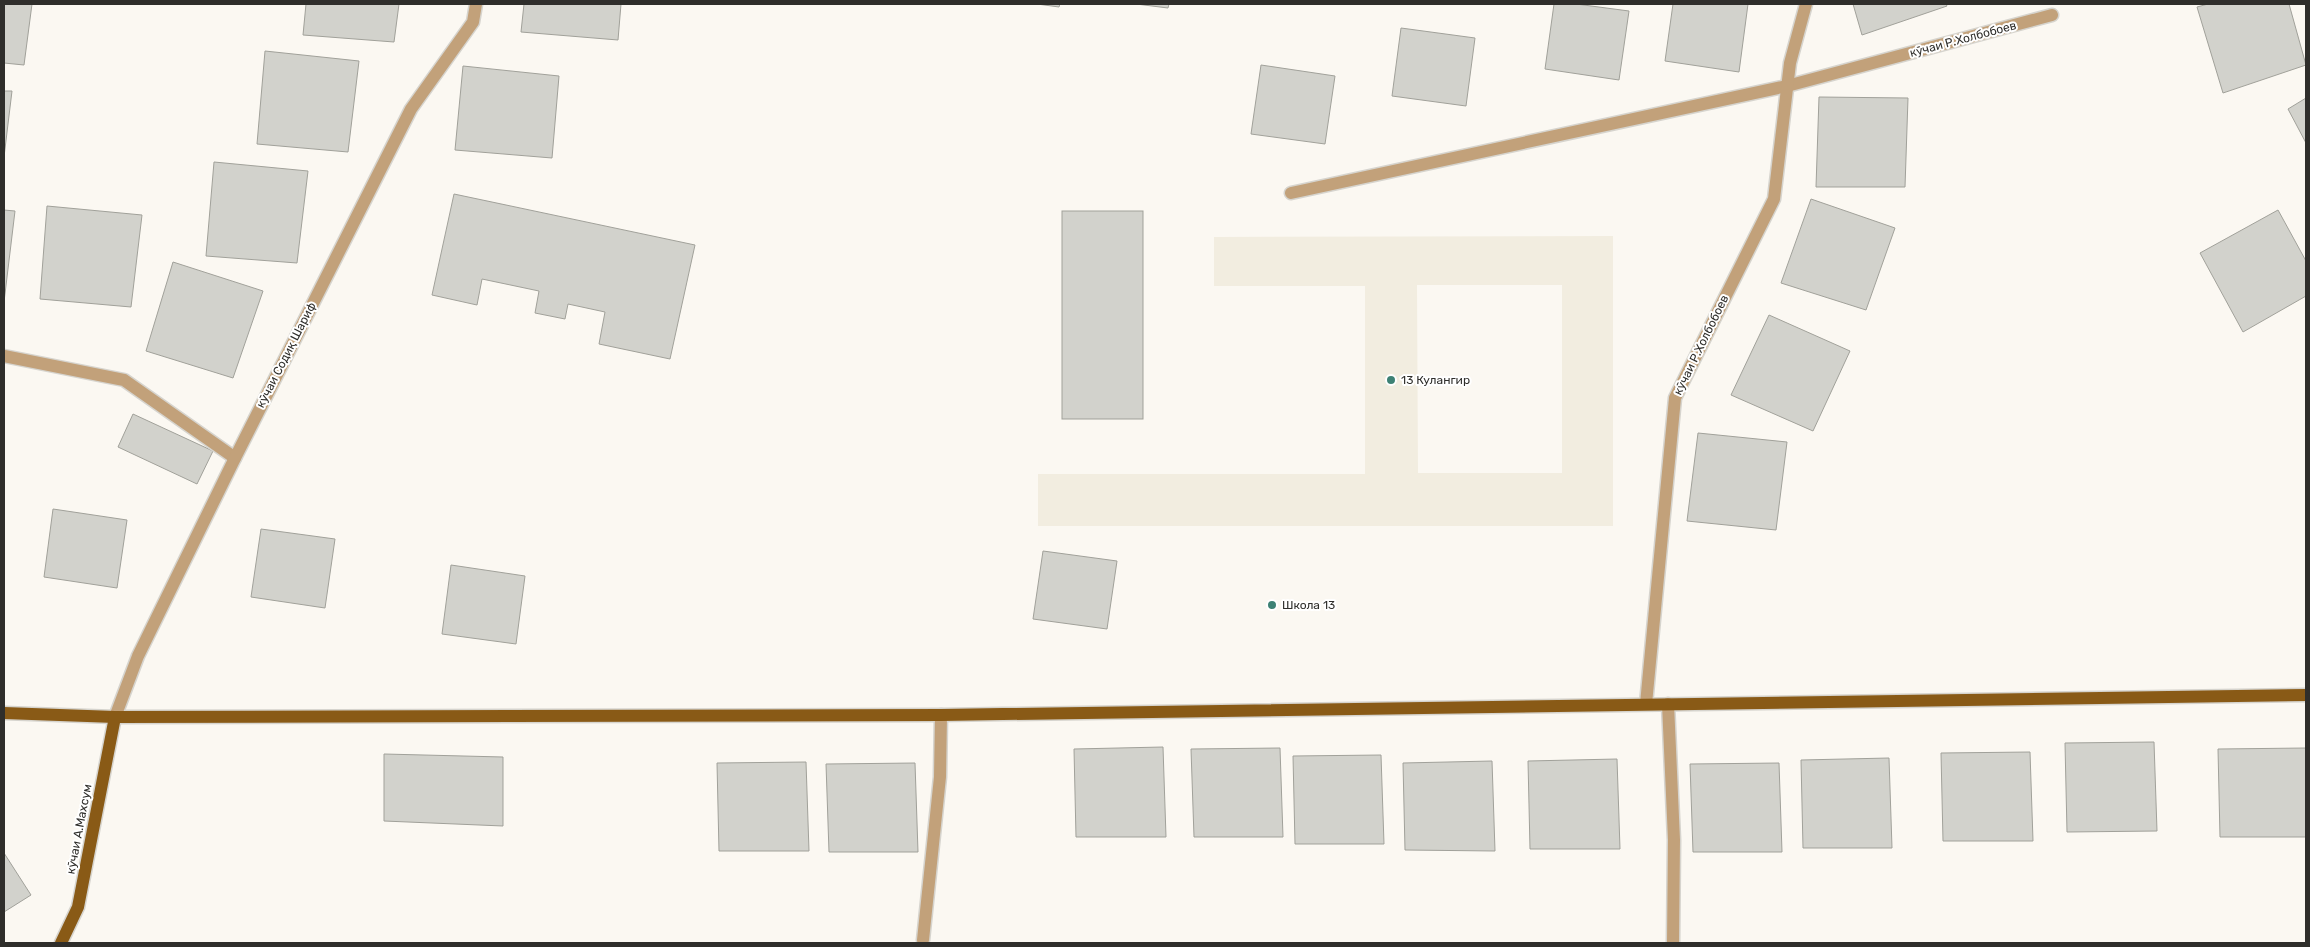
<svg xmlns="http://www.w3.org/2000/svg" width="2310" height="947" font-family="Rubik,sans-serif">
	<rect width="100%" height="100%" fill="#fbf8f2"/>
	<!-- built -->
	<path fill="#f2ede0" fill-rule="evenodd" d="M1613,236v290h-575v-52h327v-188h-151v-49zM1417,285h145v188h-144z"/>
	<!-- building -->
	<g fill="#d2d2cc" stroke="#a1a19a">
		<polygon points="4,4 32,4 24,65 4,63"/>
		<polygon points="306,4 399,4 394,42 303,35"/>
		<polygon points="524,4 621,4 618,40 521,32"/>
		<polygon points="1037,4 1060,4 1059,7"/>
		<polygon points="1136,4 1169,4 1168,8"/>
		<polygon points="1554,4 1576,4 1629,11 1619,80 1545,69"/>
		<polygon points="1673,4 1748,4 1739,72 1665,61"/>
		<polygon points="1853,4 1946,4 1947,6 1862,35"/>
		<polygon points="2208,4 2289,4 2306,65 2223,93 2197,7"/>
		<polygon points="1401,28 1475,38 1466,106 1392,96"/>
		<polygon points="265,51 359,61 348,152 257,144"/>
		<polygon points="1261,65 1335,76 1325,144 1251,134"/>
		<polygon points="463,66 559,76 552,158 455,150"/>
		<polygon points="4,91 12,91 4,157"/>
		<polygon points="1819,97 1908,98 1905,187 1816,187"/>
		<polygon points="2306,98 2306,143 2288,109"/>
		<polygon points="214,162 308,171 297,263 206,256"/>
		<polygon points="454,194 695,245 670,359 599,344 605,312 568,304 565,319 535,313 539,291 482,279 477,305 432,295"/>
		<polygon points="1811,199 1895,228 1866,310 1781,283"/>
		<polygon points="47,206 142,215 131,307 40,299"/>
		<polygon points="4,210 15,211 4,302"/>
		<polygon points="2278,210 2306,261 2306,296 2243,332 2200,253"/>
		<rect x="1062" y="211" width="81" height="208"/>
		<polygon points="173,262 263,291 233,378 146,351"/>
		<polygon points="1769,315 1850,351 1813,431 1731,395"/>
		<polygon points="133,414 213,451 197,484 118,447"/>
		<polygon points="1698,433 1787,442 1776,530 1687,521"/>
		<polygon points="53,509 127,520 117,588 44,577"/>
		<polygon points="261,529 335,539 325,608 251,597"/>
		<polygon points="1043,551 1117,561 1107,629 1033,619"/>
		<polygon points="451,565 525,576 516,644 442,634"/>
		<polygon points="2154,742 2157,831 2067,832 2065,743"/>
		<polygon points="1163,747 1166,837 1076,837 1074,749"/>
		<polygon points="1280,748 1283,837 1194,837 1191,749"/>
		<polygon points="2306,748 2306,837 2220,837 2218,749"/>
		<polygon points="2030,752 2033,841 1943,841 1941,753"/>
		<polygon points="384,754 503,757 503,826 384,821"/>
		<polygon points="1381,755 1384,844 1295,844 1293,756"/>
		<polygon points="1889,758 1892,848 1803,848 1801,760"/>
		<polygon points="1617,759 1620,849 1530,849 1528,761"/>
		<polygon points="1492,761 1495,851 1405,850 1403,763"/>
		<polygon points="806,762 809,851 719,851 717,763"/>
		<polygon points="915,763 918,852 829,852 826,764"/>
		<polygon points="1779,763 1782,852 1693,852 1690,764"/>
		<polygon points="4,853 31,895 4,912"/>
	</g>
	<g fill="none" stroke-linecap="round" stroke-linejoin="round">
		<defs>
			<g id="minor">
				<polyline points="1291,193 1787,86 2052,15"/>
				<polyline points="4,356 124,380 235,458"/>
				<polyline points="1646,704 1675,398 1774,199 1790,63 1806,4"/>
				<polyline points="1668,704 1674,840 1673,943"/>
				<polyline points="115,717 138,656 235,458 411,109 473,22 476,4"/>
				<polyline points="923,940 940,777 941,715"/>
			</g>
			<g id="major">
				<polyline points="4,713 115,717 941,715 2306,695"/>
				<polyline points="61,943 78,907 115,717"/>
			</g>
		</defs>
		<!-- minor casing -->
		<use href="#minor" stroke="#d6d4ce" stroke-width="15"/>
		<!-- major casing -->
		<use href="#major" stroke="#d6d4ce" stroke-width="15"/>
		<!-- minor -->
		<use href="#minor" stroke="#c2a17a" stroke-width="12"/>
		<!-- major -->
		<use href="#major" stroke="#895a16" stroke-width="12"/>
	</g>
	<!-- markers -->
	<g fill="#3d8174" stroke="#fff" stroke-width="2">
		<circle cx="1391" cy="380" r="5"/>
		<circle cx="1272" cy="605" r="5"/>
	</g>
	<g text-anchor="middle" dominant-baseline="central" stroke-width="4" stroke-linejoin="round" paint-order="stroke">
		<!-- street labels -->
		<g font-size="12" fill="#2f2e2b" stroke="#fff">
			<text transform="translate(1963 39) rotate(-15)">кӯчаи Р.Холбобоев</text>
			<text transform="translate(1701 345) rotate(-64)">кӯчаи Р.Холбобоев</text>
			<text transform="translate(286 355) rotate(-63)">кӯчаи Содиқ Шариф</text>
			<text transform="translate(79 829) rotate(-79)">кӯчаи А.Махсум</text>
		</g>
		<!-- poi labels -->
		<g font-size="12" fill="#2f2e2b" stroke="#fff" text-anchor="start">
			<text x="1401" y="380">13 Кулангир</text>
			<text x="1282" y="605">Школа 13</text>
		</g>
	</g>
	<!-- border -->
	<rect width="2310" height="947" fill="none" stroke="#2f2e2b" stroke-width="10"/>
</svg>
